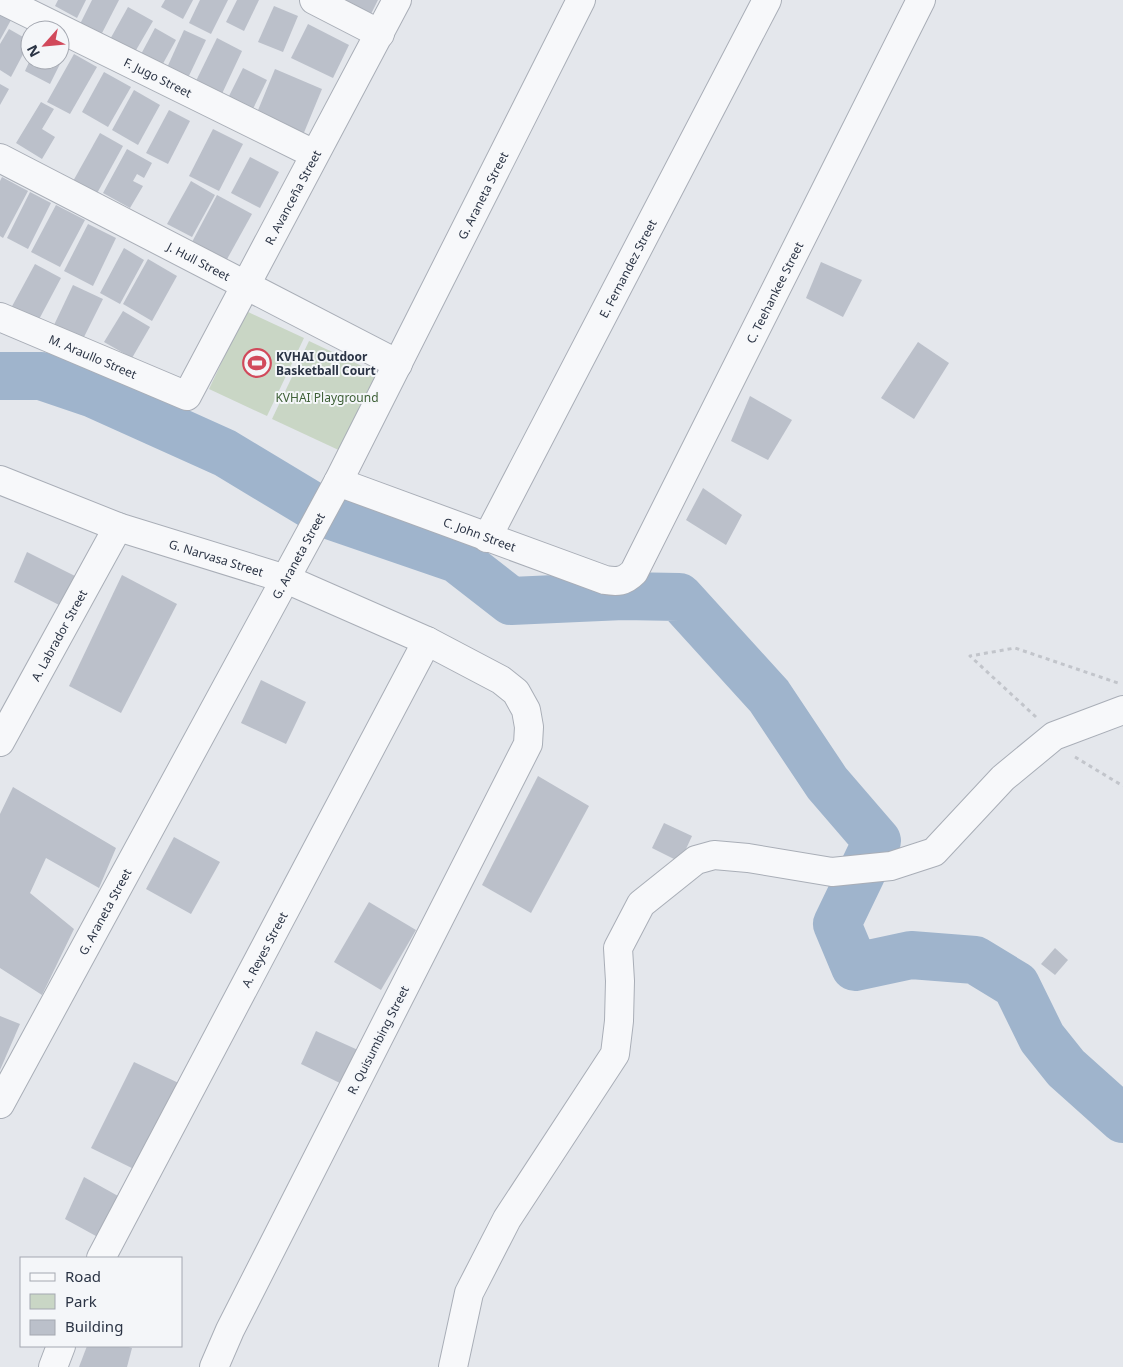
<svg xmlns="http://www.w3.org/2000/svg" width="1123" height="1367" font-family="'Noto Sans',sans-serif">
	<rect width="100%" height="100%" fill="#e4e7ec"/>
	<!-- green -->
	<g fill="#c9d6c5">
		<polygon points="246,311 304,338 267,416 209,389"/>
		<polygon points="309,341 381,375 345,453 272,419"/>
	</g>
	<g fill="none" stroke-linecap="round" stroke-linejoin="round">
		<!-- river -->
		<g stroke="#9fb4cc" stroke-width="48">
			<polyline points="0,376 41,376 94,394 225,453 313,506"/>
			<polyline points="329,515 457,559 511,601 623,596 679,597 769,696 827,783 877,841 837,924 855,967 911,955 975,960 1016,985 1042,1038 1066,1068 1123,1119"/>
		</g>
	</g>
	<!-- building -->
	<g fill="#bbc0ca">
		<polygon points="58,0 86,0 77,18 55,6"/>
		<polygon points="92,0 119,0 101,35 80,24"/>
		<polygon points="165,0 193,0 183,19 161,7"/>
		<polygon points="200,0 228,0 211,34 189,23"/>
		<polygon points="237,0 259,0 244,31 226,22"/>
		<polygon points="342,0 378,0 371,14"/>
		<polygon points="274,6 298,16 283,52 258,42"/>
		<polygon points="128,7 153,21 132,57 108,43"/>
		<polygon points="0,14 11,20 0,40"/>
		<polygon points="308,24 349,45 333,78 291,58"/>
		<polygon points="155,28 176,40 160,69 139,58"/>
		<polygon points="9,29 30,41 11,77 0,70 0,44"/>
		<polygon points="184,30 206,40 187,80 166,70"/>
		<polygon points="217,38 242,51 220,98 194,85"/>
		<polygon points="60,54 64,56 50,84 25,71 30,60 60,60"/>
		<polygon points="74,54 97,67 70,114 47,102"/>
		<polygon points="243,68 267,80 251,113 227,100"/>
		<polygon points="275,69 322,89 303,135 256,115"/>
		<polygon points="104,72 131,87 108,127 82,112"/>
		<polygon points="0,84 9,89 0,105"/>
		<polygon points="134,90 160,105 138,145 112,130"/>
		<polygon points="41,102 54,109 42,129 55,137 42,159 16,143"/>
		<polygon points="169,110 190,121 168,164 146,153"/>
		<polygon points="213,129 243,144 219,191 189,176"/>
		<polygon points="100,133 123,146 95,197 72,183"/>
		<polygon points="127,149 152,163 144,178 137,174 133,181 143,186 130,208 103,193"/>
		<polygon points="250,157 279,172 260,208 231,193"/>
		<polygon points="2,177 28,191 3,238 0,236 0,181"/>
		<polygon points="191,181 215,195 192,237 167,224"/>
		<polygon points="30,192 51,203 28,249 7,238"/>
		<polygon points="217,195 252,214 226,261 192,242"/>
		<polygon points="56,205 85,220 60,267 31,252"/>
		<polygon points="88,224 116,238 93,286 64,271"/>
		<polygon points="124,248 144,260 120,304 100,293"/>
		<polygon points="148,259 177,276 152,321 123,304"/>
		<polygon points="821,262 862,280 843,317 806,298"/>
		<polygon points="35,264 61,278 36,325 10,310"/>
		<polygon points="73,285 103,299 83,339 54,325"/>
		<polygon points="123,311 150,327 132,358 104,342"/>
		<polygon points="918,342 949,363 914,419 881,398"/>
		<polygon points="750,396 792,420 768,460 731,441"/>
		<polygon points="703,488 742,515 726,545 686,520"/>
		<polygon points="27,552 81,579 65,608 14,582"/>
		<polygon points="122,575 177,604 121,713 69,686"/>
		<polygon points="261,680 306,702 286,744 241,723"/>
		<polygon points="538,776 589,806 531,913 482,885"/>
		<polygon points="13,787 116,848 99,888 46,858 30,893 74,929 42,995 0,968 0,814"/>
		<polygon points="664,823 692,836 680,862 652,848"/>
		<polygon points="174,837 220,862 191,914 146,889"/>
		<polygon points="369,902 416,930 381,990 334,962"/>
		<polygon points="1055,948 1068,960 1055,975 1041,964"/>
		<polygon points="0,1016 20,1024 0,1070"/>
		<polygon points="316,1031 369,1055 350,1088 301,1064"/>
		<polygon points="134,1062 185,1086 142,1173 91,1148"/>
		<polygon points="84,1177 127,1201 105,1241 65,1219"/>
		<polygon points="87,1346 125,1346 132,1348 127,1367 79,1367"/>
	</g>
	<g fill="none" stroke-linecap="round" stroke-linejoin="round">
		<defs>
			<g id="minor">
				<path id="s1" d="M2,0l312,154"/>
				<polyline points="314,0 380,34"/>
				<path id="s2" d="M0,158l398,206"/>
				<path id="s3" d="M0,317l187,79 210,-396"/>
				<path id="s4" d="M0,480l118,47 168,52 141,62 74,39 15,12 10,18 3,17 -1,17 -298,586 -16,37"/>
				<path id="s5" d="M338,482l267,98c12,2 19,2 29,-8l287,-572"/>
				<path id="s6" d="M487,538l280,-538"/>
				<path id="s7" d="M0,742l118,-215"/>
				<path id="s8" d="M0,1104l338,-622 243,-482"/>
				<path id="s9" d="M101,1258l326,-617"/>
				<polyline points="53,1367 61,1346"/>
				<polyline points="453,1367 469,1293 507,1219 615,1054 619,1021 620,981 618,948 641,904 696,860 714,855 748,858 832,872 891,866 934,852 1003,778 1054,736 1123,710"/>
			</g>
		</defs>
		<!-- minor casing -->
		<use href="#minor" stroke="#a9aeb7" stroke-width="30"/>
		<!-- path -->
		<g stroke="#c2c5cb" stroke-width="3" stroke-dasharray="4 4" stroke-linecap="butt">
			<polyline points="1036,717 970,656 1015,648 1118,683"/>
			<polyline points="1075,757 1123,786"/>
		</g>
		<!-- minor -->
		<use href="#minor" stroke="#f7f8fa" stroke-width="28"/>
	</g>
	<!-- icons -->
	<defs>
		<symbol id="stadium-ring" viewBox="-11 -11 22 22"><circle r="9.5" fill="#f4f6f9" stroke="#d1495b" stroke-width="1.5"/><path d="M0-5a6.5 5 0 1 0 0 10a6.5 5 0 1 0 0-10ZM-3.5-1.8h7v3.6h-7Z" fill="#d1495b"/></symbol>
	</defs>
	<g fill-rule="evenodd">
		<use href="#stadium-ring" x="241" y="347" width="32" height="32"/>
	</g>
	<g text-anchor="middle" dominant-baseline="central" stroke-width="4" stroke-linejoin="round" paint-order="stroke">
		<!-- street labels -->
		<g font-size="12" fill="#2b3445" stroke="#f4f6f9">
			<text stroke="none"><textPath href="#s1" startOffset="174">F. Jugo Street</textPath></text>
			<text stroke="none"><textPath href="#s8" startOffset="1029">G. Araneta Street</textPath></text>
			<text stroke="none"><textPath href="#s3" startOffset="428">R. Avanceña Street</textPath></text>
			<text stroke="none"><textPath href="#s2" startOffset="224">J. Hull Street</textPath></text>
			<text stroke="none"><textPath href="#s6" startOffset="304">E. Fernandez Street</textPath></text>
			<text stroke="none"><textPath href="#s5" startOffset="629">C. Teehankee Street</textPath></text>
			<text stroke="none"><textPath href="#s3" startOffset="101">M. Araullo Street</textPath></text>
			<text stroke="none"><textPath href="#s5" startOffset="151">C. John Street</textPath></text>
			<text stroke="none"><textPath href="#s8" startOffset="624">G. Araneta Street</textPath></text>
			<text stroke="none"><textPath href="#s4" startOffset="230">G. Narvasa Street</textPath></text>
			<text stroke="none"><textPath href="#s7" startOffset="122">A. Labrador Street</textPath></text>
			<text stroke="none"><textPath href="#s8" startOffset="219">G. Araneta Street</textPath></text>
			<text stroke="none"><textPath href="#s9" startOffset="349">A. Reyes Street</textPath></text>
			<text transform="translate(378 1040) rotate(-63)">R. Quisumbing Street</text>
		</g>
		<!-- poi labels -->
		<g font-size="12" font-weight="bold" fill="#2b3445" stroke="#f4f6f9" text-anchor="start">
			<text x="276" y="356">KVHAI Outdoor<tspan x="276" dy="14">Basketball Court</tspan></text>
		</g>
		<!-- park labels -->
		<g font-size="12" fill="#3f6138" stroke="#f4f6f9">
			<text x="327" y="397">KVHAI Playground</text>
		</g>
	</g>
	<!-- legend -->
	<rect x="20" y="1257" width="162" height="90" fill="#f4f6f9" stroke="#a4a8b1"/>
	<rect x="30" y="1273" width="25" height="8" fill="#f7f8fa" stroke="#a4a8b1"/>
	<text x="65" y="1282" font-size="15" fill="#2b3445">Road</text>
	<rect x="30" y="1294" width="25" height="15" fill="#c9d6c5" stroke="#a4a8b1"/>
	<text x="65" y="1307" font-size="15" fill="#2b3445">Park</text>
	<rect x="30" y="1320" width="25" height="15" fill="#bbc0ca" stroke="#a4a8b1"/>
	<text x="65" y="1332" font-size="15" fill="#2b3445">Building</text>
	<!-- north arrow -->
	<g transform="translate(45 45) rotate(243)"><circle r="24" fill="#f4f6f9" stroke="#a4a8b1"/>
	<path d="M0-4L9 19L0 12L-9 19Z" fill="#d1495b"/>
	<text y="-8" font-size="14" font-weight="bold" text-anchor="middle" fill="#2b3445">N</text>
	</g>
</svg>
